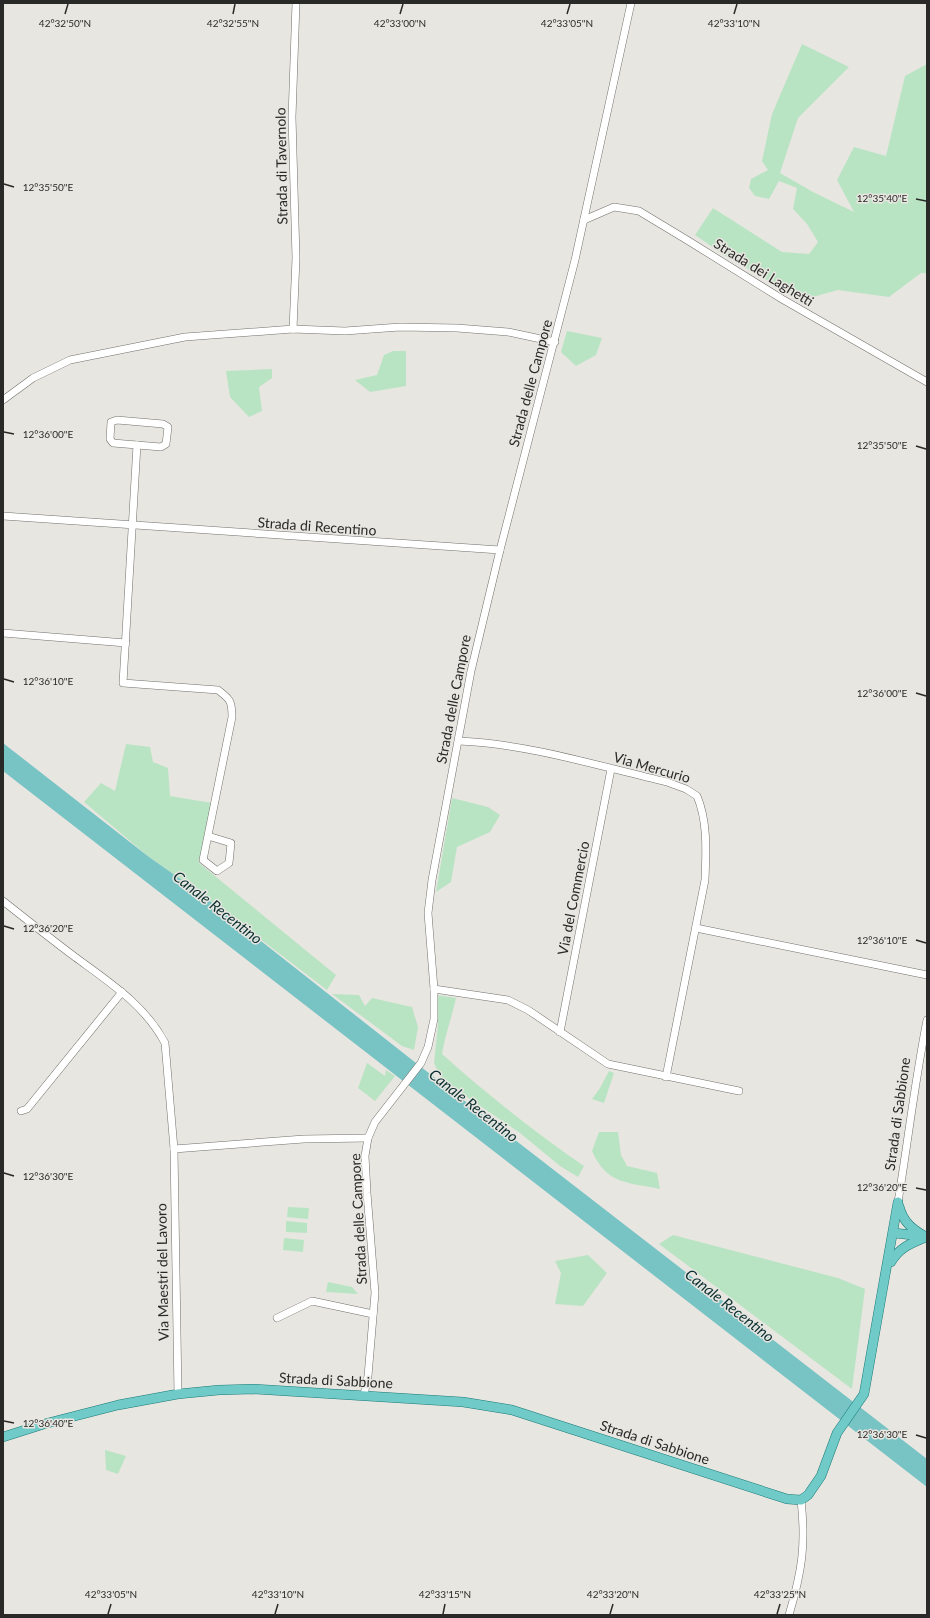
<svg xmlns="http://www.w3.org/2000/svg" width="930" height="1618" font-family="Lato,sans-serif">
	<rect width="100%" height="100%" fill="#e8e6e1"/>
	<!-- green -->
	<g fill="#b9e4c3">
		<polygon points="802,44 849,67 798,118 780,173 813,192 854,212 837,180 854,147 886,156 905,76 927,64 927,273 921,273 889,297 838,290 802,300 724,255 695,235 713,208 782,252 809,254 818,242 807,224 793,209 797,188 779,181 769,199 755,196 749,188 751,179 768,170 762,161 772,114"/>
		<polygon points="567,331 602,338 596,355 576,366 561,352"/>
		<polygon points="393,351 406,351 406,386 370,392 355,380 377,375 384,355"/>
		<polygon points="272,369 272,378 259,387 262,411 249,417 230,397 226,371"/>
		<polygon points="126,744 150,747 153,762 168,768 170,796 212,803 199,863 336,975 327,990 196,890 149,857 84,802 101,783 115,791"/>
		<polygon points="452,798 488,807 500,815 490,832 457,847 451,882 436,892"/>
		<polygon points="332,994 359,995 365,1006 372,998 412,1007 418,1027 414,1050 402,1046"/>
		<path d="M436,995l20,3c-4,19 -11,37 -14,56 45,40 92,78 142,112l-6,11 -18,-11 -40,-33 -78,-53 -8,-17 4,-38z"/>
		<polygon points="367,1063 385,1076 386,1070 395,1076 375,1101 358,1088"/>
		<polygon points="609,1071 614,1073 604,1103 592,1099 600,1088"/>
		<path d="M599,1132h19l3,23 6,11 30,7 3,16c-33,-7 -53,-4 -68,-38z"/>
		<polygon points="288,1207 309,1208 308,1219 287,1217"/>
		<polygon points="286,1221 307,1223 307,1233 286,1232"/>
		<polygon points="673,1235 838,1278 865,1289 852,1389 659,1244"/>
		<polygon points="284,1238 304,1240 303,1252 283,1250"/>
		<polygon points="588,1255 607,1273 583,1306 555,1304 561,1273 555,1261"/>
		<polygon points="328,1282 352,1287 358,1294 326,1292"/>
		<polygon points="105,1450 126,1456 118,1474 106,1470"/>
	</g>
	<!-- water -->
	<polygon fill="#78c3c4" points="3,743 149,857 196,890 430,1074 927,1459 927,1487 3,771"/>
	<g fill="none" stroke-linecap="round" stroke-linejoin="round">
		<defs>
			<g id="minor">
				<polyline points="584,220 614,207 639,211 687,240 782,299 927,382"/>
				<polyline points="293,329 296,258 292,117 296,3"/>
				<polyline points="3,400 33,378 70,360 185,337 293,329 345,331 400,327 457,328 508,332 555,342"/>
				<polygon points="117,420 163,424 168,427 166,444 161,447 113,443 110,439 111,422"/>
				<path d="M137,445l-14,238 95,7c12,9 14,11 14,27l-29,143 14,11 12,-8 2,-20 -23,-7"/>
				<polyline points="3,516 500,550"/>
				<polyline points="3,633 126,643"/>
				<path d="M459,741c70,3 139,25 208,41l19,7 11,7c11,26 9,56 8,84l-39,197"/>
				<path d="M3,901c24,19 48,38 72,56 34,25 70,48 90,86l9,106 4,245"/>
				<polyline points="696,928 927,975"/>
				<polyline points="434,989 508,1000 528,1010 608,1064 739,1091"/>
				<polyline points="560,1032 611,769"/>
				<polyline points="21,1111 27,1109 122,992"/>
				<polyline points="174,1149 304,1139 368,1138"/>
				<path d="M898,1202c10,-61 17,-122 29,-182"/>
				<polyline points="277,1318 312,1301 373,1314"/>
				<polyline points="364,1395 368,1376 375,1293 367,1193 365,1156 368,1138 375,1122 421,1063 428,1047 434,1019 434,989 428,913 432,880 471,671 500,550 575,260 631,3"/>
				<path d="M789,1615c13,-44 17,-70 12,-115"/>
			</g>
			<g id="major">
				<path d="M899,1206c4,16 13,23 27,31"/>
				<polyline points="894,1233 922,1236"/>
				<path d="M891,1262c8,-14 20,-19 35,-25"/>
				<polyline points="3,1437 44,1424 118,1405 178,1394 219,1390 254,1389 463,1402 512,1410 787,1499 801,1500 808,1495 821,1476 837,1433 864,1394 898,1202"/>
			</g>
		</defs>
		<!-- minor casing -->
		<use href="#minor" stroke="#72706c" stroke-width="8"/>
		<!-- major casing -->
		<use href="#major" stroke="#197a77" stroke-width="10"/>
		<!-- minor -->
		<use href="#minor" stroke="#fff" stroke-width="7"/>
		<!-- major -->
		<use href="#major" stroke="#70cac7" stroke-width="9"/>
	</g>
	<!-- ticks -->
	<path fill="none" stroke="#292927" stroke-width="1.5" d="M65,14l3,-10M233,14l2,-10M400,14l3,-10M567,14l3,-10M734,14l3,-10M4,184l10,3M916,199l10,2M4,432l10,2M916,446l10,3M4,679l10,3M916,693l10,3M4,926l10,3M916,940l10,3M4,1173l10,3M916,1188l10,2M4,1421l10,2M916,1435l10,3M108,1614l3,-10M275,1614l3,-10M443,1614l2,-10M610,1614l3,-10M777,1614l3,-10"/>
	<g text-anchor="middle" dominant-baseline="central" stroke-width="3" stroke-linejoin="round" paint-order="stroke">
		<!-- street labels -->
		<g font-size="14" fill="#292927" stroke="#e8e6e1">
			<text transform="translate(281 166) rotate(-91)">Strada di Tavernolo</text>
			<text transform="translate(764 272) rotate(32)">Strada dei Laghetti</text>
			<text transform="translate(530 383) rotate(-75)">Strada delle Campore</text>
			<text transform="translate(317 526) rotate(4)">Strada di Recentino</text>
			<text transform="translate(453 699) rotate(-79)">Strada delle Campore</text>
			<text transform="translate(652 767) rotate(16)">Via Mercurio</text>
			<text transform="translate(573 898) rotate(-79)">Via del Commercio</text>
			<text transform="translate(897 1114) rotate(-82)">Strada di Sabbione</text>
			<text transform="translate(358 1219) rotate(-93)">Strada delle Campore</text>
			<text transform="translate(162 1272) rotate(-91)">Via Maestri del Lavoro</text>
			<text transform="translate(336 1380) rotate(3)">Strada di Sabbione</text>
			<text transform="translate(655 1442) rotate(18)">Strada di Sabbione</text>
		</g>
		<!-- water labels -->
		<g font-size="15" font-style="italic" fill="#0a3031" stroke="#e8e6e1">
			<text transform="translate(218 907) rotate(38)">Canale Recentino</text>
			<text transform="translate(474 1105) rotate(38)">Canale Recentino</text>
			<text transform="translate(730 1305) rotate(38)">Canale Recentino</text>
		</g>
	</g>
	<g font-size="10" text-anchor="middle" fill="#292927" stroke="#e8e6e1" stroke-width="3" stroke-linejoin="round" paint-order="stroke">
		<text x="65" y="27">42°32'50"N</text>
		<text x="233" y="27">42°32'55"N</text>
		<text x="400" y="27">42°33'00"N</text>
		<text x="567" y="27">42°33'05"N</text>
		<text x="734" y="27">42°33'10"N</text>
		<text x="48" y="191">12°35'50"E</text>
		<text x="882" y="202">12°35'40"E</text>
		<text x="48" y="438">12°36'00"E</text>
		<text x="882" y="449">12°35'50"E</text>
		<text x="48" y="685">12°36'10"E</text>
		<text x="882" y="697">12°36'00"E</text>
		<text x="48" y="932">12°36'20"E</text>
		<text x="882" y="944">12°36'10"E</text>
		<text x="48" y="1180">12°36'30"E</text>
		<text x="882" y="1191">12°36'20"E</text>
		<text x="48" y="1427">12°36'40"E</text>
		<text x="882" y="1438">12°36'30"E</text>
		<text x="111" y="1598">42°33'05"N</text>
		<text x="278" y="1598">42°33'10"N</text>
		<text x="445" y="1598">42°33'15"N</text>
		<text x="613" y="1598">42°33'20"N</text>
		<text x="780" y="1598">42°33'25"N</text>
	</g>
	<!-- border -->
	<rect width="930" height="1618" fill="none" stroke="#292927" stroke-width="8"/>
</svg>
